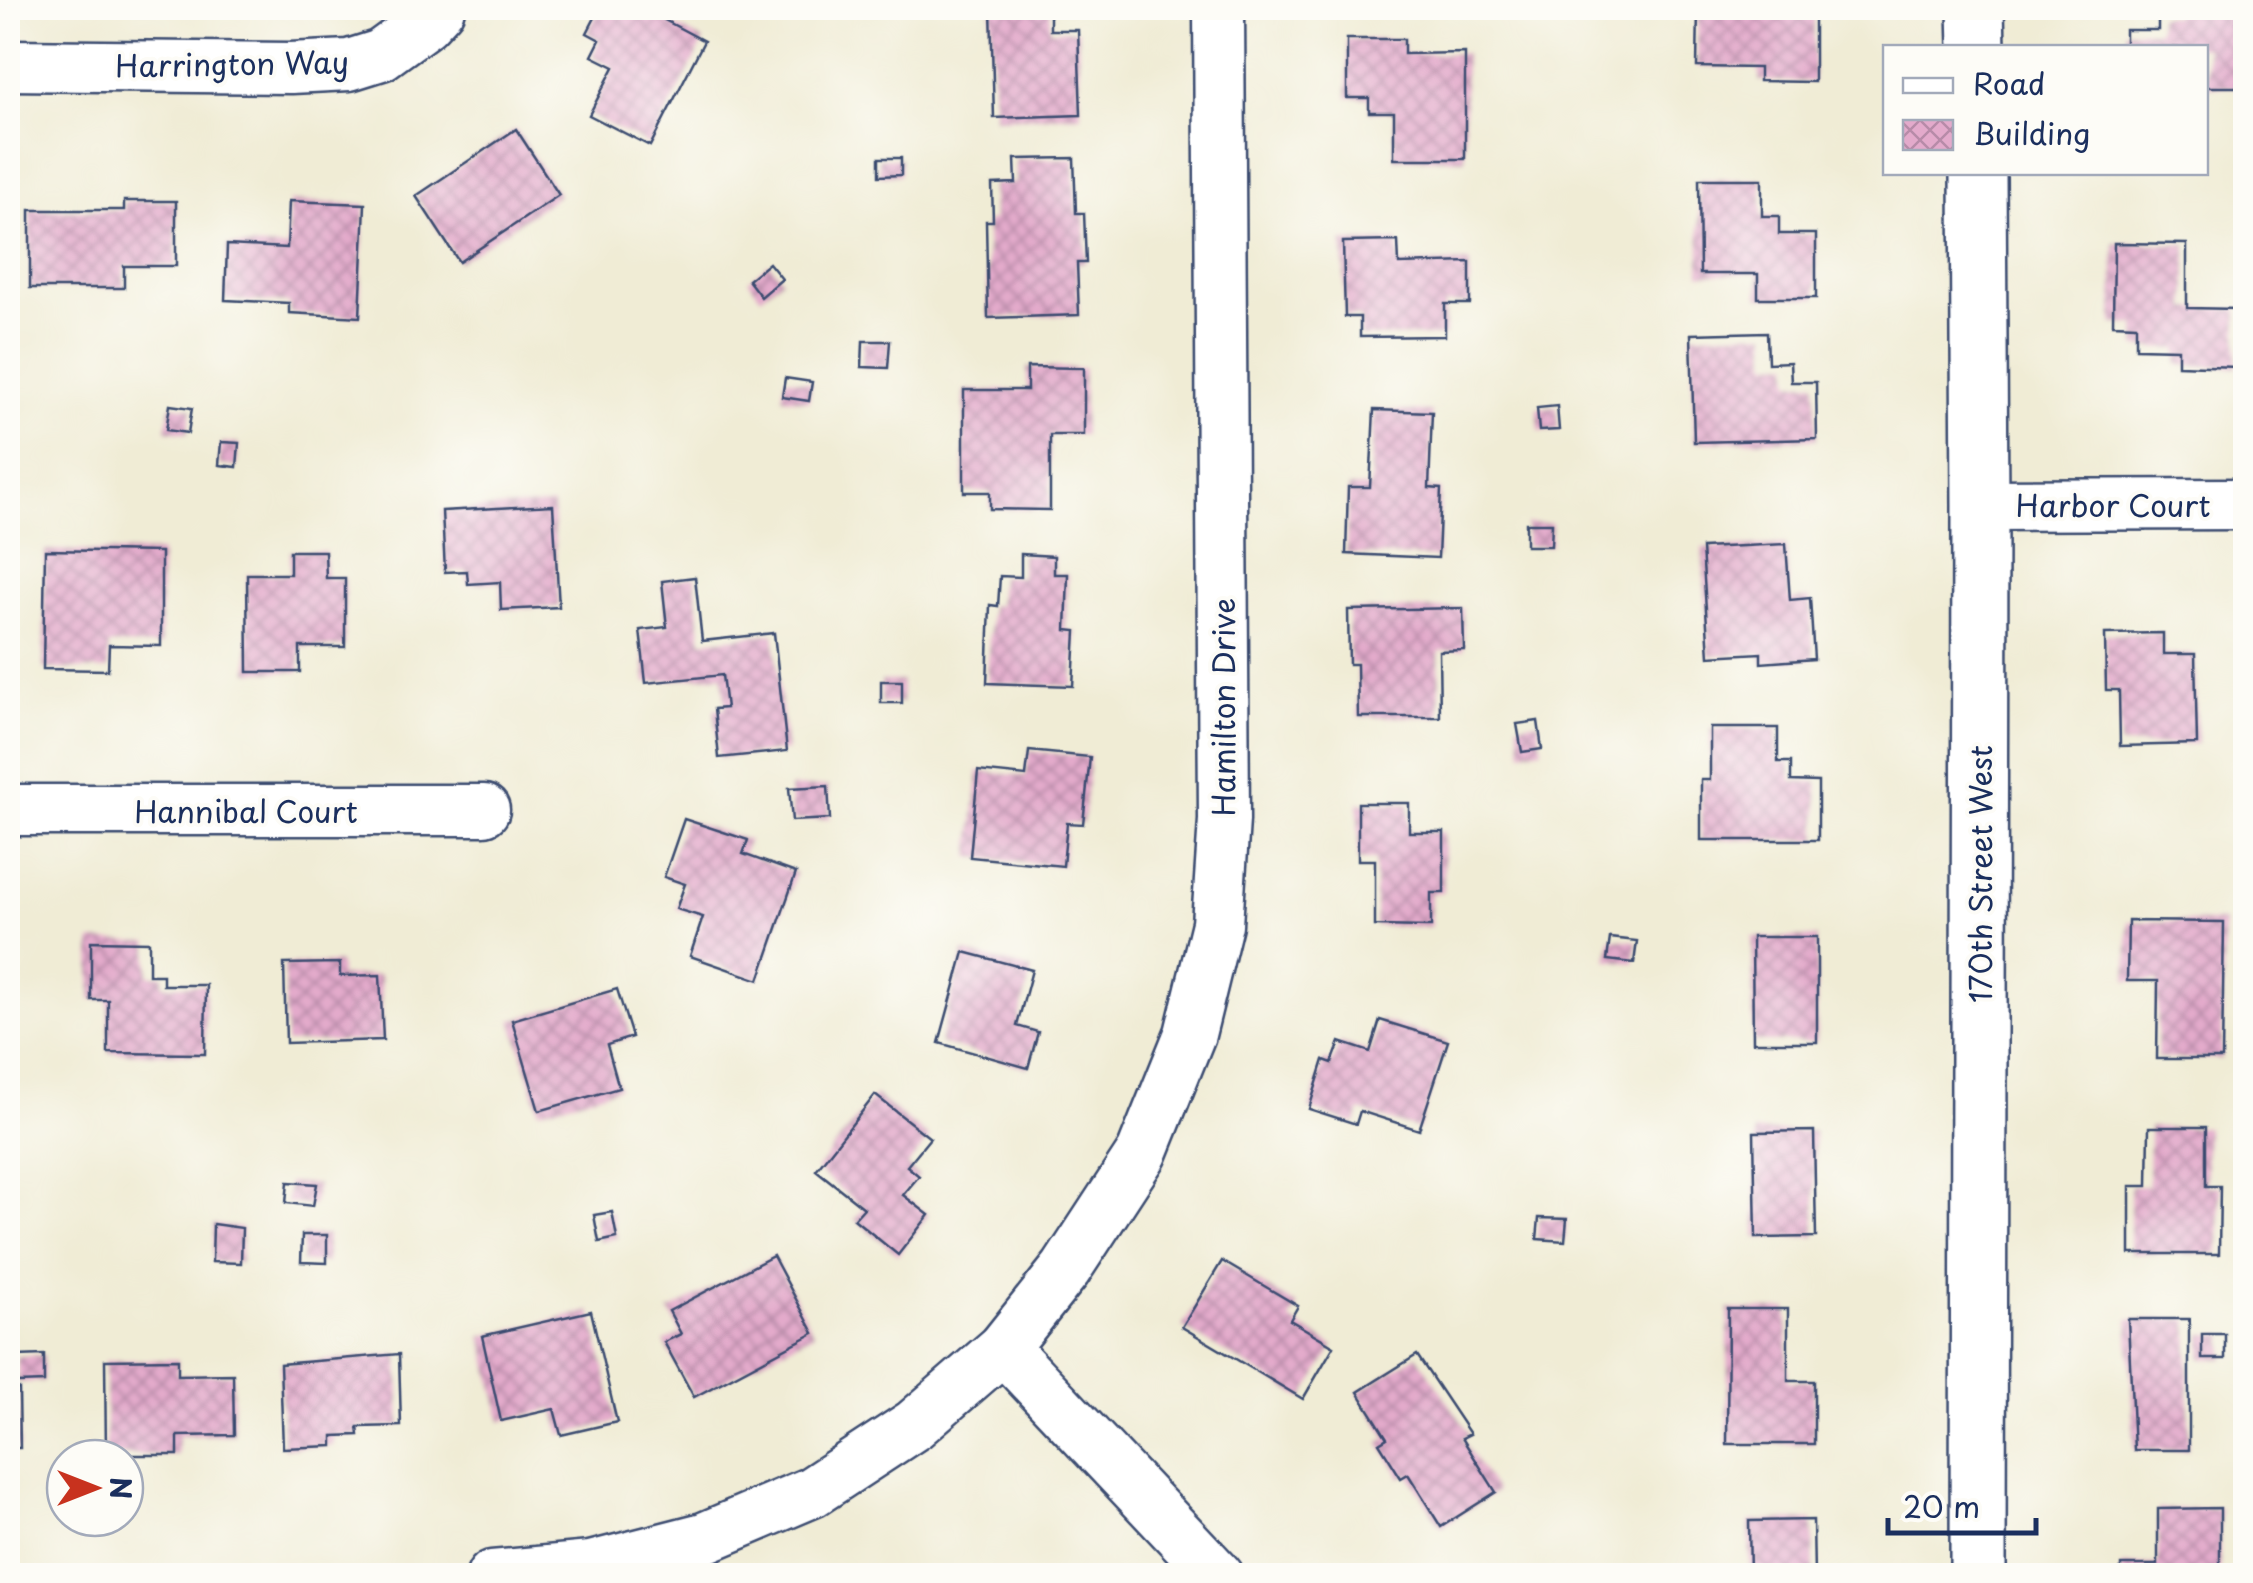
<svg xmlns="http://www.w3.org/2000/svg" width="2253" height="1583" font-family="'Playpen Sans',sans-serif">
	<defs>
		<pattern id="building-cross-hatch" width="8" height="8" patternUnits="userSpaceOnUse" patternTransform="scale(2.5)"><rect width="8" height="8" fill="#e3aacb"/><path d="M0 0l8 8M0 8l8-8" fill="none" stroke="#b78ba8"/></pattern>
	</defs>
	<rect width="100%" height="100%" fill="#fdfcf7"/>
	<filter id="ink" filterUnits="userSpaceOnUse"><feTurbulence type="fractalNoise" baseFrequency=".01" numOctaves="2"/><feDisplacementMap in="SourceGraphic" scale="20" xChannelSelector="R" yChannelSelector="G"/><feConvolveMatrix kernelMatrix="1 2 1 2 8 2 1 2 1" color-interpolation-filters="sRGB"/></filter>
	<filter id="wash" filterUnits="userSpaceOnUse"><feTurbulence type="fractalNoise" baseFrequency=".0048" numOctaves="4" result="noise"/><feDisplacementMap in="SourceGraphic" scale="40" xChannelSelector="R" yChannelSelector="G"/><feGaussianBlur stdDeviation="2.25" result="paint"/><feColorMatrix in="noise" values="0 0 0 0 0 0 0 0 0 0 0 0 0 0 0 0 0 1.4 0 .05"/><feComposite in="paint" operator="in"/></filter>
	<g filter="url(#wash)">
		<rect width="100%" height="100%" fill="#f0ecd5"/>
		<g id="blocks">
			<!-- building -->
			<g fill="url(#building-cross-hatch)">
				<polygon points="600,8 661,8 657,16 704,41 650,146 589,115 614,67 592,56 600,40 587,33"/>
				<polygon points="991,8 1050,8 1050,30 1078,30 1081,115 994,118"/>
				<polygon points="1698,8 1766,8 1766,16 1814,16 1814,82 1759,81 1759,68 1697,67"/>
				<polygon points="2175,8 2237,8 2238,87 2206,87 2206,48 2125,48 2125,30 2158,30 2158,16 2175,16"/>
				<polygon points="1347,39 1404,39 1404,54 1465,53 1465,159 1394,159 1394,112 1369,112 1369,98 1347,98"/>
				<polygon points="516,129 559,195 459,262 416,196"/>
				<polygon points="879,158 901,158 901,175 879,176"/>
				<polygon points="1074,158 1076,213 1084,213 1086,263 1077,263 1079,315 988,318 986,221 993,221 992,184 1016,183 1015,159"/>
				<polygon points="1699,179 1762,179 1762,216 1779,216 1779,234 1816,234 1816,298 1758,298 1758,274 1700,274"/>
				<polygon points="124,201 176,201 176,266 124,266 124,288 30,288 30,210 124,210"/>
				<polygon points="289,201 365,204 360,317 289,313 289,303 225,300 227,245 287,248"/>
				<polygon points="1398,241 1399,264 1470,262 1470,304 1445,304 1445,336 1360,337 1360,317 1345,317 1343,242"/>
				<polygon points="2114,243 2187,244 2187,308 2238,309 2237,367 2178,365 2178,349 2136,348 2136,325 2113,324"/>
				<polygon points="769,263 782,279 761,297 748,280"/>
				<polygon points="1767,332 1768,363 1790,362 1791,382 1816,382 1817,439 1694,442 1691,334"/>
				<polygon points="863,341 890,341 888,368 862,367"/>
				<polygon points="1027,367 1084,368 1084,435 1050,435 1050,510 990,509 990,492 964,492 964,390 1027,390"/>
				<polygon points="785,378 812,382 809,401 782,397"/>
				<polygon points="170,405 192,408 188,433 166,430"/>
				<polygon points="1557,406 1559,430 1539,431 1537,408"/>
				<polygon points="1374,410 1432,412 1429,488 1441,489 1438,558 1346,554 1348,487 1370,487"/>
				<polygon points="221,442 239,443 237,467 219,465"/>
				<polygon points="553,505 559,607 501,610 500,582 468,584 467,571 445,572 442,511"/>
				<polygon points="1526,523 1552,523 1551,546 1526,546"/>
				<polygon points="1786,544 1790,600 1810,598 1814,659 1761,663 1761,653 1709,656 1702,548"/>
				<polygon points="45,550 161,552 161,646 109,645 108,670 43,669"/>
				<polygon points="290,551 325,551 326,578 345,578 345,647 300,647 300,672 248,672 247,574 290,574"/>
				<polygon points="1021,554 1054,556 1054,574 1068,574 1066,630 1076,631 1073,686 987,683 990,605 998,606 1000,576 1021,577"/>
				<polygon points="695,577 702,641 774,633 787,751 719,758 714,709 726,708 722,675 646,683 640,630 667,627 662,581"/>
				<polygon points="1463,608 1464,650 1439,651 1440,717 1358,717 1357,664 1349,664 1348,610"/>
				<polygon points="2163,633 2163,654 2195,654 2197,744 2120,746 2119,690 2106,690 2105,634"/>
				<rect x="881" y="681" width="21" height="22"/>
				<polygon points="1538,721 1542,749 1522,752 1517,724"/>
				<polygon points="1710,728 1778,728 1778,762 1791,762 1791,781 1818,782 1818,840 1701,840 1701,780 1710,780"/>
				<polygon points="1029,751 1090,757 1083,824 1067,823 1063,866 970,857 978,771 1026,776"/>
				<polygon points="828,786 830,819 792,821 789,788"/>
				<polygon points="1358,803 1409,803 1409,832 1444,832 1444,893 1431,893 1431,927 1375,926 1375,860 1358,860"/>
				<polygon points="684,819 748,840 743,854 796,873 759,980 690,956 703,917 676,909 685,884 664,877"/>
				<polygon points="2128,921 2224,922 2222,1059 2157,1059 2158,981 2127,981"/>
				<polygon points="1752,937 1817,937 1817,1042 1753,1042"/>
				<polygon points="1610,938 1637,941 1634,963 1607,960"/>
				<polygon points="91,941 149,942 149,975 163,975 163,985 206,985 205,1054 108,1053 108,1000 91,1000"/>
				<polygon points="964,952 1032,970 1017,1026 1038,1032 1028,1068 939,1043"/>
				<polygon points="340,963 340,976 380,975 383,1040 286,1043 284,964"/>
				<polygon points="617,989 632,1037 607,1045 619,1088 539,1111 512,1020"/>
				<polygon points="1380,1020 1448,1041 1419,1130 1360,1111 1356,1124 1309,1109 1324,1060 1332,1063 1340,1042 1370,1052"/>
				<polygon points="875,1095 930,1138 907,1166 919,1176 903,1195 929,1215 898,1255 854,1219 864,1208 816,1170"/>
				<polygon points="2149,1127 2206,1127 2206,1186 2220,1186 2219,1254 2130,1254 2130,1186 2148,1186"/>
				<polygon points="1814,1131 1816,1237 1756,1238 1754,1132"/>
				<polygon points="288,1182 317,1184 313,1206 286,1203"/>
				<polygon points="612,1212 617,1238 599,1242 594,1215"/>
				<polygon points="1539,1218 1567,1219 1565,1241 1537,1239"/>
				<polygon points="213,1224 242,1228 241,1263 212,1262"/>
				<polygon points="302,1235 327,1235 327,1263 301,1262"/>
				<polygon points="773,1256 814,1333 694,1397 664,1342 681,1334 669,1311"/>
				<polygon points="1222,1261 1298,1306 1290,1320 1334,1346 1303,1399 1182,1327"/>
				<polygon points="1728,1309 1788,1309 1788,1381 1814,1381 1814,1444 1727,1444"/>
				<polygon points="591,1311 617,1422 561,1435 554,1409 501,1421 482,1336"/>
				<polygon points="2128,1319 2189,1319 2189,1450 2134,1450"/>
				<rect x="2202" y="1334" width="23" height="25"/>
				<polygon points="399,1354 401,1426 358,1427 359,1435 333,1436 333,1446 283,1448 280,1364"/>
				<polygon points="44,1355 44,1382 18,1383 17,1356"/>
				<polygon points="1417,1355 1470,1434 1462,1438 1496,1492 1441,1527 1408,1474 1401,1478 1379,1443 1387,1438 1358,1392"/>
				<polygon points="178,1359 178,1375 233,1374 234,1435 178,1436 178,1455 106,1455 105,1360"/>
				<polygon points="19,1389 20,1448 8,1448 8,1390"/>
				<polygon points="2220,1508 2220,1576 2121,1576 2121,1565 2158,1565 2158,1509"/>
				<polygon points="1813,1520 1814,1576 1750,1576 1749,1521"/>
			</g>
		</g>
	</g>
	<g filter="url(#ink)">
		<use href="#blocks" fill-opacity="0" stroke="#3b4b70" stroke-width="2.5"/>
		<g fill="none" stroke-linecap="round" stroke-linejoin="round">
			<defs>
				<g id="minor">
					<polyline points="8,65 291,68 349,65 381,55 425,23 439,8"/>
					<polyline points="1980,505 2246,504"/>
					<polyline points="8,810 484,810"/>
					<polyline points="1003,1348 1218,1576"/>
					<polyline points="492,1576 591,1567 704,1538 812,1492 914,1425 1003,1348 1066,1269 1142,1153 1190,1034 1217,924 1224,820 1219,8"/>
				</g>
				<g id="tertiary">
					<polyline points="1976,8 1977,48"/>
					<polyline points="1978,172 1980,505 1978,1576"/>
				</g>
			</defs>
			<!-- minor casing -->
			<use href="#minor" stroke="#3b4b70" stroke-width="55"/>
			<!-- tertiary casing -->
			<use href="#tertiary" stroke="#3b4b70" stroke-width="60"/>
			<!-- minor -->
			<use href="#minor" stroke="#fff" stroke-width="50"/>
			<!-- tertiary -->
			<use href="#tertiary" stroke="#fff" stroke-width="55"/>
		</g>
	</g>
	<g text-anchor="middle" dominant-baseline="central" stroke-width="8" stroke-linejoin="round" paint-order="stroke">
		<!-- street labels -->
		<g font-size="30" fill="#1b2f5e" stroke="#fdfcf7">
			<text transform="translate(232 63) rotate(-1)">Harrington Way</text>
			<text x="2113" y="504">Harbor Court</text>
			<text transform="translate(1222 707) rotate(-90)">Hamilton Drive</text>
			<text x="246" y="810">Hannibal Court</text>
			<text transform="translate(1979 874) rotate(-90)">170th Street West</text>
		</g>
	</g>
	<!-- margin -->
	<rect width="2253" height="1583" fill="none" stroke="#fdfcf7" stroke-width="40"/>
	<!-- legend -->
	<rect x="1883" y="45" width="325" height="130" fill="#fdfcf7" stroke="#a3aaba" stroke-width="2.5"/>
	<rect x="1903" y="78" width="50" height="15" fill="#ffffff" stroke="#a3aaba" stroke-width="2.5"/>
	<text x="1973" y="95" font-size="30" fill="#1b2f5e">Road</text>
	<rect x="1903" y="120" width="50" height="30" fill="url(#building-cross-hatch)" stroke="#a3aaba" stroke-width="2.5"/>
	<text x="1973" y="145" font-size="30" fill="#1b2f5e">Building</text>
	<!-- north arrow -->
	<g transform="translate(95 1488) rotate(90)"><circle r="48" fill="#fdfcf7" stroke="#a3aaba" stroke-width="2.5"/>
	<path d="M0-8L18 38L0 25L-18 38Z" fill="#c8321e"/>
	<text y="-15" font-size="28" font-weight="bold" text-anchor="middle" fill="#1b2f5e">N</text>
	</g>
	<!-- scale -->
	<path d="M1888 1518v15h148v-15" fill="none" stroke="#1b2f5e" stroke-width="5"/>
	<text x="1903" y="1518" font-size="30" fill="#1b2f5e" stroke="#fdfcf7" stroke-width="8" paint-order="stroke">20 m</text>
</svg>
